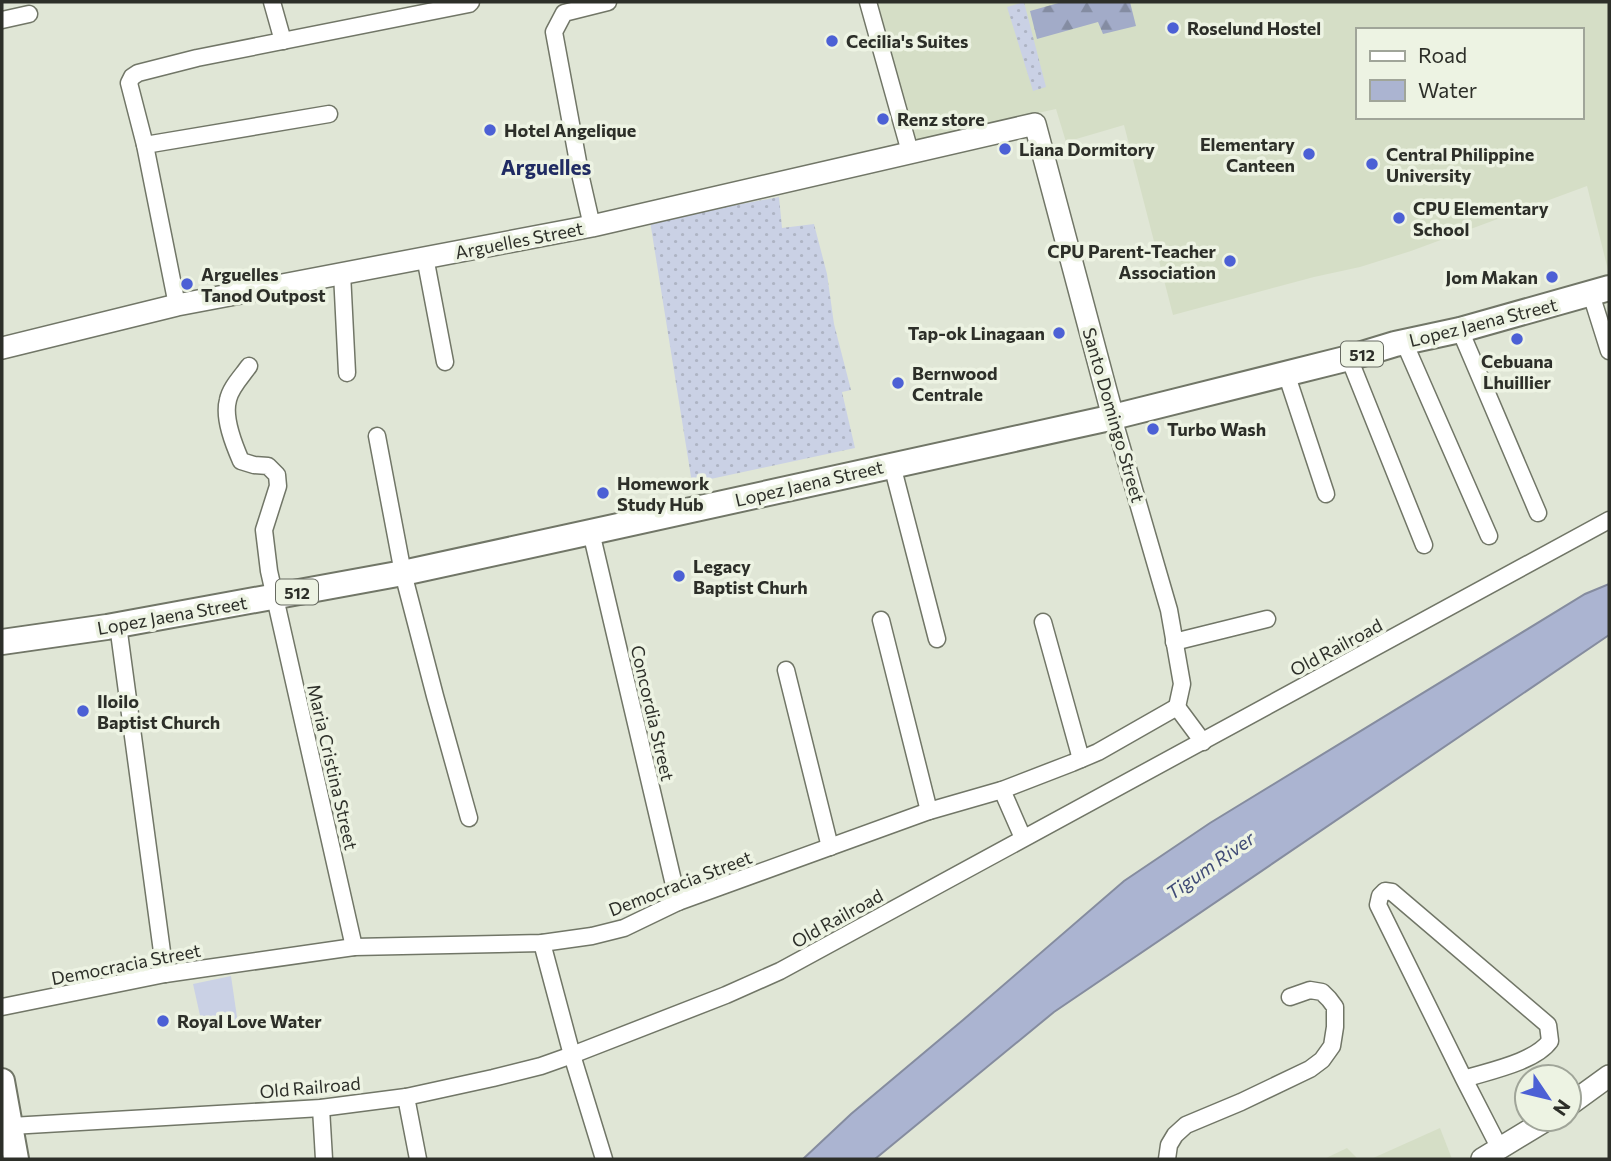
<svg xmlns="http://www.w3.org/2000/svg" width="1611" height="1161" font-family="Commissioner,sans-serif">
	<defs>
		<pattern id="grass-dots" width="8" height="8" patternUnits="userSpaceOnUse" patternTransform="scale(1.75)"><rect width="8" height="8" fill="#cad1e5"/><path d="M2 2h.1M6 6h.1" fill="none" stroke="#aeb4c4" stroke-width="1.8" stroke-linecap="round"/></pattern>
		<pattern id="forest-firs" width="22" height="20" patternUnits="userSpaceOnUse" patternTransform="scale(1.75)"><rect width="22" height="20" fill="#a2abc8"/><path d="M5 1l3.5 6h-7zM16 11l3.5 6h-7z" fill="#848ca2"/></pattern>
	</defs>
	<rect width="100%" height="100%" fill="#e0e6d6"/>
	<!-- built -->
	<g fill="#d5dec6" fill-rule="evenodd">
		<path d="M878,2h731v272l-22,-88 -176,65 -51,16 -46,10 -141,38 -49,-190 -58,17 -10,-33 -141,31zM1357,30h224v87h-224z"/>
		<polygon points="1440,1128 1452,1159 1371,1159"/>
		<polygon points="1347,1148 1358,1159 1324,1159"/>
	</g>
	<!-- grass -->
	<g fill="url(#grass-dots)">
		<polygon points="1024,2 1046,87 1033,91 1007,7"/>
		<polygon points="779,197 782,228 814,224 827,274 834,324 851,390 842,392 855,448 692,483 650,221"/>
	</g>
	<!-- forest -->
	<polygon fill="url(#forest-firs)" points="1062,2 1130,2 1136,26 1103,34 1098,22 1037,39 1030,11"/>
	<!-- garden -->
	<polygon fill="#cad1e5" points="231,976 238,1024 203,1029 193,984"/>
	<!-- water -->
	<polygon fill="#abb4d1" stroke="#858c9f" stroke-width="2" points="1609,584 1609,635 1054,1012 875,1159 803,1159 851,1114 963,1020 1124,881 1210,823 1585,594"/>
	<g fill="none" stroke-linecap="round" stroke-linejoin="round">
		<defs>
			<g id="street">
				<polyline points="272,2 283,41"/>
				<polyline points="868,2 910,152"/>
				<polyline points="2,20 29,14"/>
				<polyline points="145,145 329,114"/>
				<polyline points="592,226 581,178 554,32 564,13 608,2"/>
				<polyline points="425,257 445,362"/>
				<polyline points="342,273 347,373"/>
				<polyline points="1591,294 1609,351"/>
				<polyline points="177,305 145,145 129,83 132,77 138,73 197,58 469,4 471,2"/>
				<polyline points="1460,330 1538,513"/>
				<polyline points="1404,342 1489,536"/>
				<polyline points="1349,358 1424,545"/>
				<path d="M249,366c-7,10 -19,22 -21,34 -5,18 6,45 13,61l13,4 14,1 9,9 1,11 -14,44 5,41 85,376"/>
				<polyline points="1286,373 1326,494"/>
				<polyline points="1113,417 1169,610 1182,684 1177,707"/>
				<polyline points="377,436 403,573 435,696 469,818"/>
				<polyline points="892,465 937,639"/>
				<polyline points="591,532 678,902"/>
				<polyline points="881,620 929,811"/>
				<polyline points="1043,622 1081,759"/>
				<polyline points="118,625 165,974"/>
				<polyline points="1174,642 1267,619"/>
				<polyline points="786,670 830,847"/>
				<polyline points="1177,707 1203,742"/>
				<polyline points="1002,790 1023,838"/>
				<polyline points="542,943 572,1055 604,1159"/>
				<polyline points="2,1007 165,974 354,947 542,943 592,936 624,928 678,902 929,811 1002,790 1072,763 1098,752 1177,707"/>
				<path d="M1464,1079c25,-8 71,-17 86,-38l-2,-16 -156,-133 -7,-1 -5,5 -2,9 86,174 35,68"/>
				<polyline points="406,1097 418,1159"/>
				<polyline points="321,1108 324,1159"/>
				<polyline points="11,1126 321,1108 406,1097 493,1078 541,1066 572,1055 726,995 780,971 1609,520"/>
				<polyline points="1167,1159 1169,1145 1175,1135 1186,1125 1241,1102 1310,1069 1322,1060 1332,1046 1335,1027 1335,1007 1329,999 1322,992 1310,990 1290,997"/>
			</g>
			<g id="secondary">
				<polyline points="2,348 177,305 592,226 1035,124 1113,417"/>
				<polyline points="1569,1105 1609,1076"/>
				<polyline points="1482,1159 1548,1119"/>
			</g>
			<g id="primary">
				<polyline points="2,642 107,627 403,573 591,532 1105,419 1349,358 1395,344 1460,330 1609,288"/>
				<polyline points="2,1081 16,1159"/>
			</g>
		</defs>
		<!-- street casing -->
		<use href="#street" stroke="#717667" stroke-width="19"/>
		<!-- secondary casing -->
		<use href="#secondary" stroke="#717667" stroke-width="24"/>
		<!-- primary casing -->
		<use href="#primary" stroke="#717667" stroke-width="28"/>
		<!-- street -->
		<use href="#street" stroke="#fff" stroke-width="16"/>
		<!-- secondary -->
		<use href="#secondary" stroke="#fff" stroke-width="21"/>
		<!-- primary -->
		<use href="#primary" stroke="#fff" stroke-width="24"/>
	</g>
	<!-- markers -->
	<g fill="#4c60d5" stroke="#edf3e3" stroke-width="2.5">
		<circle cx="1173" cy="28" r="7"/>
		<circle cx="832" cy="41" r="7"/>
		<circle cx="883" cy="119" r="7"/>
		<circle cx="490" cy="130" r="7"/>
		<circle cx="1005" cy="149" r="7"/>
		<circle cx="1309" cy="154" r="7"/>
		<circle cx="1372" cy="164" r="7"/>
		<circle cx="1399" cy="218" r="7"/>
		<circle cx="1230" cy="261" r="7"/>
		<circle cx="1552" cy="277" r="7"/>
		<circle cx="187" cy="284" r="7"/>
		<circle cx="1059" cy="333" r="7"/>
		<circle cx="1517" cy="339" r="7"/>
		<circle cx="898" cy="383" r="7"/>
		<circle cx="1153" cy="429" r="7"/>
		<circle cx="603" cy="493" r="7"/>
		<circle cx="679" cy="576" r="7"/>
		<circle cx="83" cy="711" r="7"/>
		<circle cx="163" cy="1021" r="7"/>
	</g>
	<g text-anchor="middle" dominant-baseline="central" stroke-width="7" stroke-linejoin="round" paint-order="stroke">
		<!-- shield labels -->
		<g fill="#edf3e3" stroke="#676a61" stroke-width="2">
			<rect x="1341" y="341.5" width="42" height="25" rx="5"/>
			<rect x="276" y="579.5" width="42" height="25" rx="5"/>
		</g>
		<g font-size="16" font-weight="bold" fill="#2d2f29">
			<text x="1362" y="354">512</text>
			<text x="297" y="592">512</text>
		</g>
		<!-- poi labels -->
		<g font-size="18" font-weight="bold" fill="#2d2f29" stroke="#edf3e3" text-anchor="start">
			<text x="1187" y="28">Roselund Hostel</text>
			<text x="846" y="41">Cecilia's Suites</text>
			<text x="897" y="119">Renz store</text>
			<text x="504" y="130">Hotel Angelique</text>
			<text x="1295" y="144" text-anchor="end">Elementary<tspan x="1295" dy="21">Canteen</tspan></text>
			<text x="1019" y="149">Liana Dormitory</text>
			<text x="1386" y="154">Central Philippine<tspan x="1386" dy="21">University</tspan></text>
			<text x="1413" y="208">CPU Elementary<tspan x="1413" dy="21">School</tspan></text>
			<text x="1216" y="251" text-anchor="end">CPU Parent-Teacher<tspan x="1216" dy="21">Association</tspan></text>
			<text x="201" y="274">Arguelles<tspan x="201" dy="21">Tanod Outpost</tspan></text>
			<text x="1538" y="277" text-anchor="end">Jom Makan</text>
			<text x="1045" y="333" text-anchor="end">Tap-ok Linagaan</text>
			<text x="1517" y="361" text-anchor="middle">Cebuana<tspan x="1517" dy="21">Lhuillier</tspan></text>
			<text x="912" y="373">Bernwood<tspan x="912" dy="21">Centrale</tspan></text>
			<text x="1167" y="429">Turbo Wash</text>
			<text x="617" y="483">Homework<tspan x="617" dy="21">Study Hub</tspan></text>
			<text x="693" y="566">Legacy<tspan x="693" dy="21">Baptist Churh</tspan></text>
			<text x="97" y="701">Iloilo<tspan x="97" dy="21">Baptist Church</tspan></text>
			<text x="177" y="1021">Royal Love Water</text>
		</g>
		<!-- street labels -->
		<g font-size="18" fill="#2d2f29" stroke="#edf3e3">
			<text transform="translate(519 240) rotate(-11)">Arguelles Street</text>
			<text transform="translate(1483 322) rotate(-14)">Lopez Jaena Street</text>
			<text transform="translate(1114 415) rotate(74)">Santo Domingo Street</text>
			<text transform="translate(809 483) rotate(-13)">Lopez Jaena Street</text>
			<text transform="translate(172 615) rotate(-10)">Lopez Jaena Street</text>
			<text transform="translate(1336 647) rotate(-28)">Old Railroad</text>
			<text transform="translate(653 713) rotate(77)">Concordia Street</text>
			<text transform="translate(333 767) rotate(77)">Maria Cristina Street</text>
			<text transform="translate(680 883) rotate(-21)">Democracia Street</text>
			<text transform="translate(837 918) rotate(-29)">Old Railroad</text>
			<text transform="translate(126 964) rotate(-11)">Democracia Street</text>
			<text transform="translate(310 1087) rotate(-5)">Old Railroad</text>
		</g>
		<!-- water labels -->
		<g font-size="19" font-style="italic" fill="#404b76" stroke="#edf3e3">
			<text transform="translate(1210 865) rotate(-35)">Tigum River</text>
		</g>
		<!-- quarter labels -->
		<g font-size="21" font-weight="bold" fill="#202b63" stroke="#edf3e3">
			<text x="546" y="166">Arguelles</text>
		</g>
	</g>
	<!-- border -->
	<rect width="1611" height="1161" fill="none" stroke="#2d2f29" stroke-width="7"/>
	<!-- legend -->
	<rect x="1356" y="28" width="228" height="91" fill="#edf3e3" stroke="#a0a599" stroke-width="2"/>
	<rect x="1370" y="51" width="35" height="10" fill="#ffffff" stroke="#a0a599" stroke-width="2"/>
	<text x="1418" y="63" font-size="21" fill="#2d2f29">Road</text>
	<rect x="1370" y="80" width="35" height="21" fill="#abb4d1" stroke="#a0a599" stroke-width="2"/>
	<text x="1418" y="98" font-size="21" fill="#2d2f29">Water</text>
	<!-- north arrow -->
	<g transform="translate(1548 1098) rotate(125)"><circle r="33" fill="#edf3e3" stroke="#a0a599" stroke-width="2"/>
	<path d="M0-5L12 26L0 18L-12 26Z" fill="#4c60d5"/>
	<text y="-10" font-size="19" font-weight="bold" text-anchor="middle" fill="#2d2f29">N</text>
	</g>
</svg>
